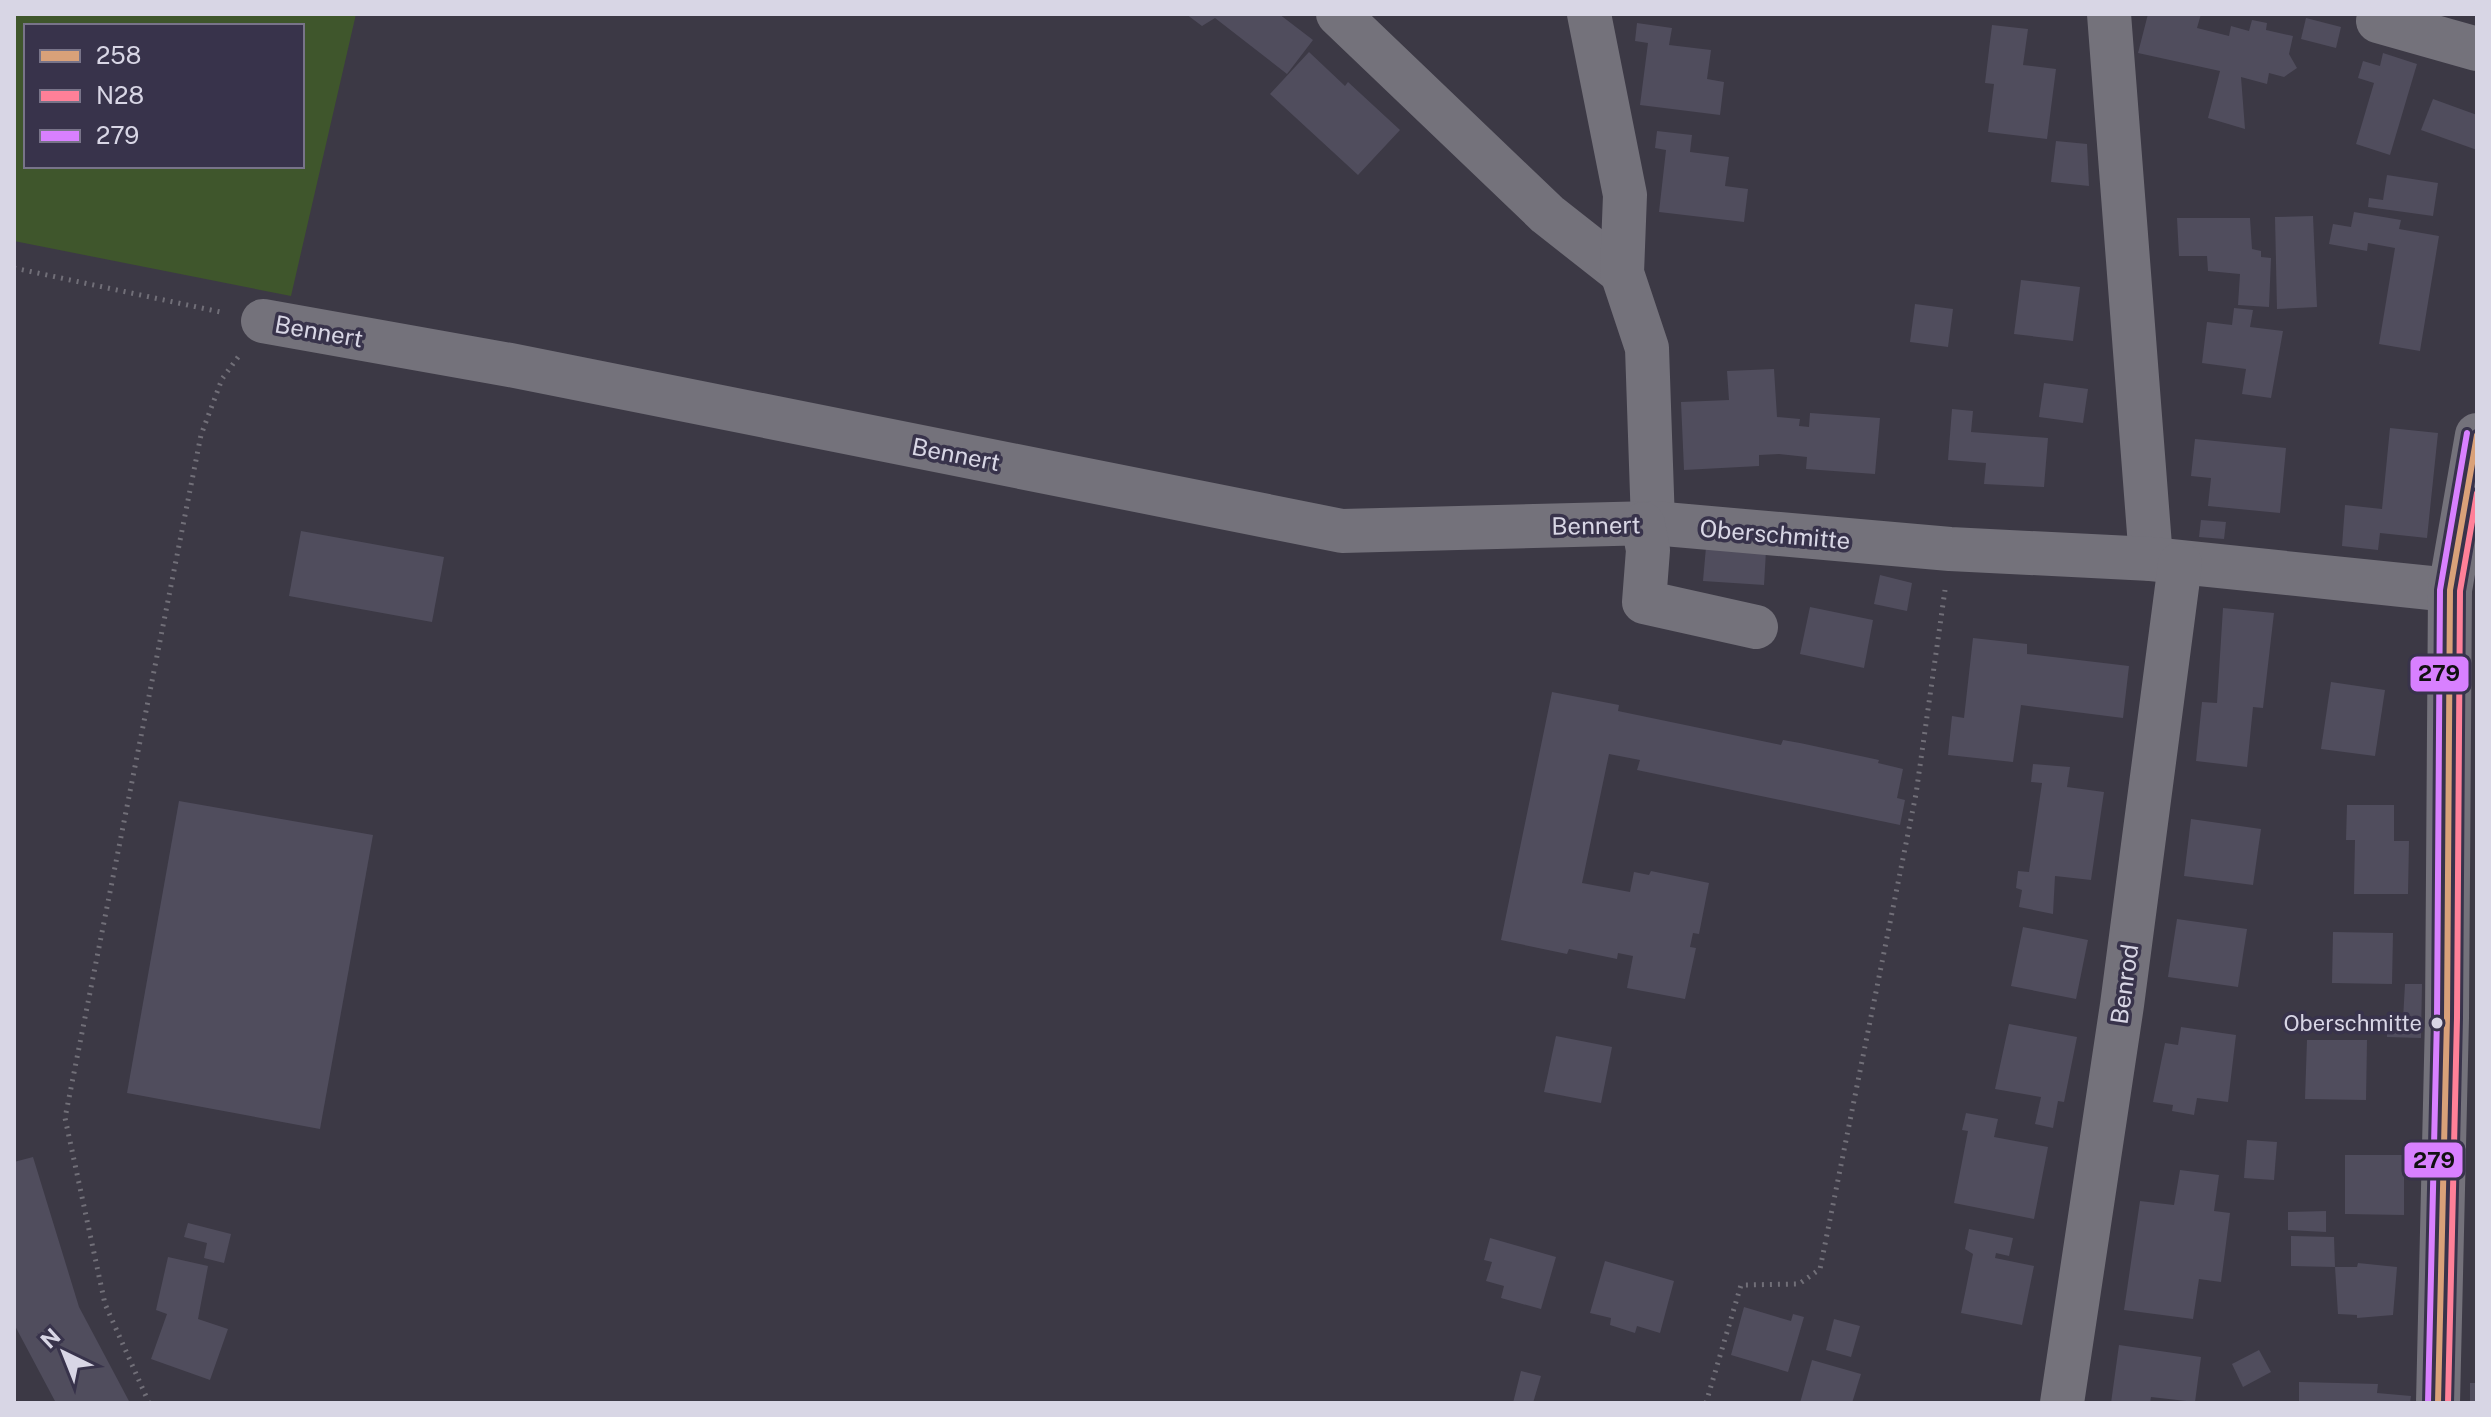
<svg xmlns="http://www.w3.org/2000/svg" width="2491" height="1417" font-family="'Public Sans',sans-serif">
	<rect width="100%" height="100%" fill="#3c3945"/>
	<!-- green -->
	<path fill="#3f562c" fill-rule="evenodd" d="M14,14h342l-65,282 -277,-55zM26,26h276v140h-276z"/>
	<!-- building -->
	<g fill="#504d5d">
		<polygon points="1186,14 1279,14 1313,40 1287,74 1215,18 1202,26"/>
		<polygon points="2148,14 2201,14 2197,28 2229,36 2231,26 2249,31 2252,20 2267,23 2266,30 2293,36 2289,54 2297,68 2284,77 2269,73 2267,84 2241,77 2245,129 2208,118 2220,71 2138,53"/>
		<polygon points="2306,18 2341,27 2336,48 2301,39"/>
		<polygon points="1637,23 1672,28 1669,45 1711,50 1707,79 1724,82 1720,115 1640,105 1648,43 1635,41"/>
		<polygon points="1992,25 2028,29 2023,65 2056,69 2047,139 1988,132 1994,84 1985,83"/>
		<polygon points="1309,52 1345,86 1348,82 1400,130 1358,175 1270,94"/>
		<polygon points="2383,53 2417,64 2390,155 2356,144 2374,83 2358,78 2363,61 2380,66"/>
		<polygon points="2433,99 2477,115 2477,150 2421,130"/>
		<polygon points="1657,131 1692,135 1690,152 1729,157 1725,186 1748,189 1744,222 1659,212 1666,150 1655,148"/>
		<polygon points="2056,141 2087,144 2089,186 2051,182"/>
		<polygon points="2387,175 2438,183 2433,216 2368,207 2369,198 2383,200"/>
		<polygon points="2354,212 2401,220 2399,229 2439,236 2420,351 2379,344 2395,248 2368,243 2367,251 2329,244 2333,224 2351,227"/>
		<polygon points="2313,216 2317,307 2277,309 2275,217"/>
		<polygon points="2177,218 2250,218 2252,249 2261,251 2261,257 2271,258 2269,307 2238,305 2240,274 2208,271 2207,256 2179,256"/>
		<polygon points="2021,280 2080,287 2073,341 2014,334"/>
		<polygon points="1915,304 1953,309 1948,347 1910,342"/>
		<polygon points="2234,308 2253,310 2250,327 2283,331 2271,398 2242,394 2246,369 2202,363 2207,322 2232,325"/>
		<polygon points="1774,369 1777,417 1800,419 1799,426 1809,427 1810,413 1880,418 1875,474 1806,469 1807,457 1779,454 1759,455 1759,466 1684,470 1681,402 1729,400 1727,371"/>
		<polygon points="2044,383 2088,389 2083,423 2039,417"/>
		<polygon points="1952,409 1973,411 1971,432 2048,438 2044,487 1984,484 1986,463 1948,460"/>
		<polygon points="2390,428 2438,433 2427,538 2380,533 2378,550 2342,546 2345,505 2382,509"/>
		<polygon points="2195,439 2286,448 2280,513 2208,506 2211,478 2191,476"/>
		<polygon points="2201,520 2226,522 2224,539 2199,537"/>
		<polygon points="301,531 444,557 432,622 289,596"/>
		<polygon points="1706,547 1766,551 1764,585 1703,581"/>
		<polygon points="1880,575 1912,583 1907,611 1874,604"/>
		<polygon points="1810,607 1873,620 1864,668 1800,654"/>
		<polygon points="2223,608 2274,613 2263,708 2253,707 2247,767 2196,761 2202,702 2217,703"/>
		<polygon points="1973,638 2027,644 2027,654 2129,666 2123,718 2021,705 2013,762 1948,755 1952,716 1964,718"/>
		<polygon points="2331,682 2385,690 2375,756 2321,749"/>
		<polygon points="1552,692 1619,705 1618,711 1781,745 1783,740 1800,743 1879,760 1878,763 1903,769 1897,798 1905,800 1900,825 1637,770 1640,760 1609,754 1582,883 1630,892 1634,872 1649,875 1651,871 1709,883 1699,934 1693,933 1690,947 1696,948 1685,999 1627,988 1633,956 1618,953 1617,959 1569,949 1567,954 1501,940"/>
		<polygon points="2033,764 2070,767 2067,787 2104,792 2091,880 2055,876 2053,914 2019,907 2022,890 2016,888 2018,871 2029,872 2042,783 2031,782"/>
		<polygon points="179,801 373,835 320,1129 127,1093"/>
		<polygon points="2347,805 2394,805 2394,841 2409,841 2408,894 2354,894 2355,840 2346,840"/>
		<polygon points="2191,819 2261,829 2253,885 2184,876"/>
		<polygon points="2177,919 2247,929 2238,987 2168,977"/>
		<polygon points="2023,927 2088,940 2076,999 2011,986"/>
		<polygon points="2333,932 2393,933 2392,984 2332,983"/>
		<polygon points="2405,984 2422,984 2421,1038 2387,1037 2387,1020 2403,1020"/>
		<polygon points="2009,1024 2077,1037 2064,1102 2058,1101 2053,1128 2035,1124 2041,1097 1995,1089"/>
		<polygon points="2181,1027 2236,1035 2228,1102 2197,1098 2194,1115 2172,1111 2173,1105 2153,1102 2165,1043 2178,1045"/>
		<polygon points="1556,1036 1612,1047 1601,1103 1544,1092"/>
		<polygon points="2307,1040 2367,1040 2366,1100 2305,1099"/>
		<polygon points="1966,1113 1998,1119 1994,1137 2048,1147 2034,1219 1954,1203 1968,1131 1962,1130"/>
		<polygon points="2247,1140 2277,1142 2274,1180 2244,1178"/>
		<polygon points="2345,1155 2404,1155 2404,1215 2345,1214"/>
		<polygon points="33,1157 79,1307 130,1403 56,1403 14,1324 14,1162"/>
		<polygon points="2180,1170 2219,1175 2214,1211 2230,1213 2221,1282 2199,1279 2193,1319 2124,1310 2140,1201 2174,1205"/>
		<polygon points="2326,1211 2326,1232 2288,1230 2288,1212"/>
		<polygon points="188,1223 231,1234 224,1263 204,1258 207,1243 184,1237"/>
		<polygon points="1969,1229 2013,1238 2009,1256 1996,1253 1995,1258 2034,1266 2022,1325 1961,1313 1973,1254 1965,1249"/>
		<polygon points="2291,1236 2334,1237 2335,1267 2291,1266"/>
		<polygon points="1490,1238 1556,1257 1541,1309 1501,1298 1504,1286 1486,1281 1492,1262 1484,1260"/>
		<polygon points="168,1257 208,1266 198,1319 228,1329 210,1380 151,1359 167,1314 156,1310"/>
		<polygon points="1605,1261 1674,1281 1660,1333 1637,1326 1635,1333 1610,1325 1611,1318 1590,1313"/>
		<polygon points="2358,1263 2397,1267 2393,1315 2357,1318 2357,1315 2338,1314 2335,1267 2357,1267"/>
		<polygon points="1744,1307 1791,1321 1793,1314 1804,1317 1788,1372 1731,1355"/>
		<polygon points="1834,1319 1860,1326 1851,1357 1826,1350"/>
		<polygon points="2119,1345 2201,1357 2195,1402 2151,1397 2150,1403 2111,1403"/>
		<polygon points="2259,1350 2271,1372 2243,1387 2232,1364"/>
		<polygon points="1812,1360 1861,1374 1852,1403 1800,1403"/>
		<polygon points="1521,1371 1541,1376 1533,1403 1513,1403"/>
		<polygon points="2299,1382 2378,1384 2377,1393 2411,1396 2410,1403 2299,1403"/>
		<rect x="2470" y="1383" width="7" height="20"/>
	</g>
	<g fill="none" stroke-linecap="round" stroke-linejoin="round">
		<!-- path -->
		<g stroke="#716f78" stroke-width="5" stroke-dasharray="2 6" stroke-linecap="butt">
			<polyline points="14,268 225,313"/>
			<polyline points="149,1403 105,1304 65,1118 201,435 222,379 241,353"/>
			<polyline points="1706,1403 1741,1285 1799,1284 1820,1269 1916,794 1945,590"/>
		</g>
		<!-- minor -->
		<g stroke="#74727b" stroke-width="44">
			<polyline points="1338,14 1547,214 1622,273"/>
			<polyline points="1589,14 1625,195 1622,273 1647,348 1653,523"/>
			<polyline points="2109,14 2151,559"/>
			<polyline points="2378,21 2477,49"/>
			<polyline points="263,321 510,365 1342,531 1653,523 1950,549 2151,559 2450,590"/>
			<polyline points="1643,524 1648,550 1644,602 1756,627"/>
			<polyline points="2062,1403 2122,1005 2180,564"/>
			<polyline points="2438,1403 2447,1018 2450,590 2477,435"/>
		</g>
		<defs>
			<polyline id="bus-1" points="2438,1403 2447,1018 2450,590 2477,435"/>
			<polyline id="bus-2" points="2448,1403 2457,1018 2460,591 2477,493"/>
			<polyline id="bus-3" points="2428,1403 2437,1018 2440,590 2467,433"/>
		</defs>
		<!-- bus-1 casing -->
		<use href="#bus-1" stroke="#38334b" stroke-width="12"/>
		<!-- bus-2 casing -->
		<use href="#bus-2" stroke="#38334b" stroke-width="12"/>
		<!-- bus-3 casing -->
		<use href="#bus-3" stroke="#38334b" stroke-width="12"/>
		<!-- bus-1 -->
		<use href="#bus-1" stroke="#d9a179" stroke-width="6"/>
		<!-- bus-2 -->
		<use href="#bus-2" stroke="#ff8098" stroke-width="6"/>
		<!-- bus-3 -->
		<use href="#bus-3" stroke="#d880ff" stroke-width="6"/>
	</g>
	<!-- markers -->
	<circle fill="#d8d6e5" stroke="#38334b" stroke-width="3" cx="2437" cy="1023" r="7"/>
	<g text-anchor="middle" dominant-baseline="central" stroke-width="7" stroke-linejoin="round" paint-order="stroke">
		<!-- bus labels -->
		<g font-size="22" fill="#d8d6e5" stroke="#38334b" text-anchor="end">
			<text x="2422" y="1023">Oberschmitte</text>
		</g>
		<!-- street labels -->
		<g font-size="24" fill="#d8d6e5" stroke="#38334b">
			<text transform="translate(319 331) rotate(10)">Bennert</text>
			<text transform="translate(956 454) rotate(11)">Bennert</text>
			<text transform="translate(1596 525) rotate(-1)">Bennert</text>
			<text transform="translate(1775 534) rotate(5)">Oberschmitte</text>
			<text transform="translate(2124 984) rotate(-82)">Benrod</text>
		</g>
	</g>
	<g stroke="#38334b" stroke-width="3">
		<rect x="2409" y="655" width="61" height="38" rx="8" fill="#d880ff"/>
		<rect x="2403" y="1141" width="61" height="38" rx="8" fill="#d880ff"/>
	</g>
	<g font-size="22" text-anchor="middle" font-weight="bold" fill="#111">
		<text x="2439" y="681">279</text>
		<text x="2434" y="1168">279</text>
	</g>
	<!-- border -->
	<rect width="2491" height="1417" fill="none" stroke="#d8d6e5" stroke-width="32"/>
	<!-- legend -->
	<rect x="24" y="24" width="280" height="144" fill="#38334b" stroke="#787489" stroke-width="2"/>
	<rect x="40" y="50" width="40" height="12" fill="#d9a179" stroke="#787489" stroke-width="2"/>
	<text x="96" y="64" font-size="24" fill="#d8d6e5">258</text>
	<rect x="40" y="90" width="40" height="12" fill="#ff8098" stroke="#787489" stroke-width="2"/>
	<text x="96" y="104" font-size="24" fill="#d8d6e5">N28</text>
	<rect x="40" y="130" width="40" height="12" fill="#d880ff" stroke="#787489" stroke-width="2"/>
	<text x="96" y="144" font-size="24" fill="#d8d6e5">279</text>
	<!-- north arrow -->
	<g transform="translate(64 1353) rotate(317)" stroke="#38334b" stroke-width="6" paint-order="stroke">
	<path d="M0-6L14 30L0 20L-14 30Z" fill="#d8d6e5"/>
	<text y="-12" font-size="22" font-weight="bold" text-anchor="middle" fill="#d8d6e5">N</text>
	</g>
</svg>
